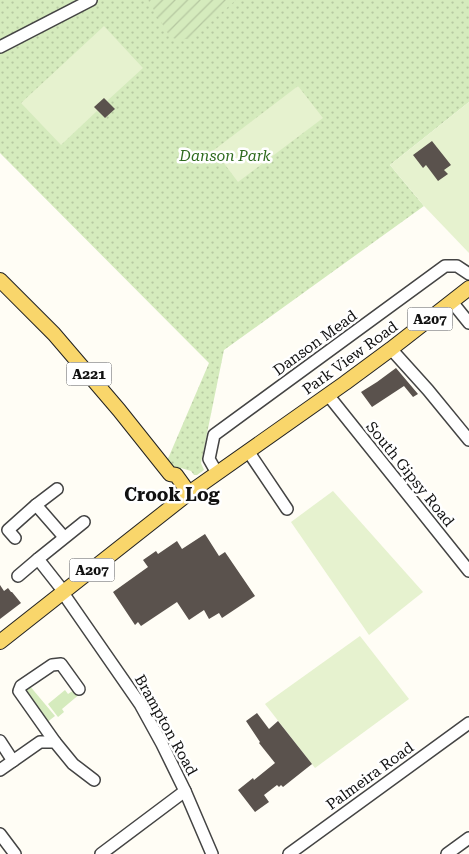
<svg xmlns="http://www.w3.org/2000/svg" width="469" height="854" font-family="'Roboto Serif',serif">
	<defs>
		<pattern id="park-dots" width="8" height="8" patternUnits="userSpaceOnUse" patternTransform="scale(1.25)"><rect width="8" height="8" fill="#d5ebbd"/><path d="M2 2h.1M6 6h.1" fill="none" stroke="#b6c8a1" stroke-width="1.8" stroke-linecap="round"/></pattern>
		<pattern id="garden-furrows" width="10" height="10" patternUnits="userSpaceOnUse" patternTransform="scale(1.25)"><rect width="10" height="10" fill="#d5ebbd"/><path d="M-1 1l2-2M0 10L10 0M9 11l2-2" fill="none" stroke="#b6c8a1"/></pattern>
	</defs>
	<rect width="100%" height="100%" fill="#fffdf5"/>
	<!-- grass -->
	<g fill="#d5ebbd">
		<polygon points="29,685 55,716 46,723 24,690"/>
		<polygon points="65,690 68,694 74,690 81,693 62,709 64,712 58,717 48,704"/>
	</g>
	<!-- park -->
	<polygon fill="url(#park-dots)" points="0,0 469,0 469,102 390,165 424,206 224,350 201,463 204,470 197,475 194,475 191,471 181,468 179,472 167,461 209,363 0,153"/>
	<!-- garden -->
	<polygon fill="url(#garden-furrows)" points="148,0 236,0 192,38 179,40 170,37"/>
	<!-- pitch -->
	<g fill="#e6f2cf">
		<polygon points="104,26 143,68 107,101 115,109 105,118 97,111 61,145 21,103"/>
		<polygon points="298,86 323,118 238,182 214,150"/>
		<polygon points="469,102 469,253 424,206 390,165"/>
		<polygon points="333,491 423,592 369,635 291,522"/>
		<polygon points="360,636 409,699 315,768 265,704"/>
	</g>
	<!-- building -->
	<g fill="#5a524d">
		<polygon points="104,98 115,109 105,118 94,107"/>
		<polygon points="432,141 451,165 444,170 448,174 438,181 426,165 423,168 413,155"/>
		<polygon points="396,368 418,394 413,397 404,386 372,407 361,392 377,382"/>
		<polygon points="205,534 219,556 225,552 255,596 222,618 219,613 209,619 204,610 189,620 177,602 141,626 138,622 135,625 113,592 148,567 143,560 156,551 158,554 177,541 182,549"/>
		<polygon points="0,585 4,591 8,588 11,592 12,592 21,603 0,619"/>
		<polygon points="257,713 269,729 278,721 312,764 283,787 281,785 279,787 277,785 264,795 269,802 255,812 238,790 253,778 254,780 275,763 259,743 260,742 246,721"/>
	</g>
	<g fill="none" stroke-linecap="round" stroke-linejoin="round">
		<defs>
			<g id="minor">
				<polyline points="0,47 91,0"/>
				<polyline points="452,302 469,323"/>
				<polyline points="391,349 428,390 469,440"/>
				<polyline points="328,395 469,571"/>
				<polyline points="248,451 287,509"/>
				<polyline points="217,473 209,459 214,435 445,266 457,266 469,274"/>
				<polyline points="36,505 57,489"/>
				<polyline points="15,538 8,530 36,505 64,537"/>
				<polyline points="18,576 38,559"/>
				<polyline points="64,592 38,559 84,522"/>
				<polyline points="63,593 140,704 162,744 185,791 212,854"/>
				<polyline points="0,741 13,761"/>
				<polyline points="55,742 19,691 21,686 52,665 61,664 79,689"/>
				<polyline points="0,770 40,742 55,742 73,764 94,780"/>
				<polyline points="0,834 15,854"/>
				<polyline points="101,854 185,791"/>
				<polyline points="289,854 469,723"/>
				<polyline points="447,854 469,838"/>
			</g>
			<g id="major">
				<polyline points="0,280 54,334 119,410 170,474 176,475 189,493"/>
				<polyline points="0,642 189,493 345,383 391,349 469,288"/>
			</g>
		</defs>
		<!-- minor casing -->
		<use href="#minor" stroke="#444" stroke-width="14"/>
		<!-- major casing -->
		<use href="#major" stroke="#222" stroke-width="16"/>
		<!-- minor -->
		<use href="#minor" stroke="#fff" stroke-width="11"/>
		<!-- major -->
		<use href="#major" stroke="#f9d66b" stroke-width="14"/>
	</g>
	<g text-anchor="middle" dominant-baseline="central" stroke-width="5" stroke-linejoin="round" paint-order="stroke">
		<!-- shield labels -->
		<g fill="#fff" stroke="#585858" stroke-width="1">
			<rect x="407.5" y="307.5" width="45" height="23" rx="4"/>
			<rect x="66.5" y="362.5" width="45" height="23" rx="4"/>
			<rect x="69.5" y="558.5" width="45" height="23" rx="4"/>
		</g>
		<g font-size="14" font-weight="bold" fill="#111">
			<text x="430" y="319">A207</text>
			<text x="89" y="374">A221</text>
			<text x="92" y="570">A207</text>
		</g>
		<!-- park labels -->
		<g font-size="15" font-style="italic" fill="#2f6b1f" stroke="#fff">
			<text x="225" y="156">Danson Park</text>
		</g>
		<!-- street labels -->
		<g font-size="15" fill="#111" stroke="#fff">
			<text transform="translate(315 343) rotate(-36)">Danson Mead</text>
			<text transform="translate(350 358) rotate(-36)">Park View Road</text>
			<text transform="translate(410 474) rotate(51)">South Gipsy Road</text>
			<text transform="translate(166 725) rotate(61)">Brampton Road</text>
			<text transform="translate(370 776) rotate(-36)">Palmeira Road</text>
		</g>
		<!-- quarter labels -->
		<g font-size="18" font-weight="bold" fill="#111" stroke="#fff">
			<text x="172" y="494">Crook Log</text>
		</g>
	</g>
</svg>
